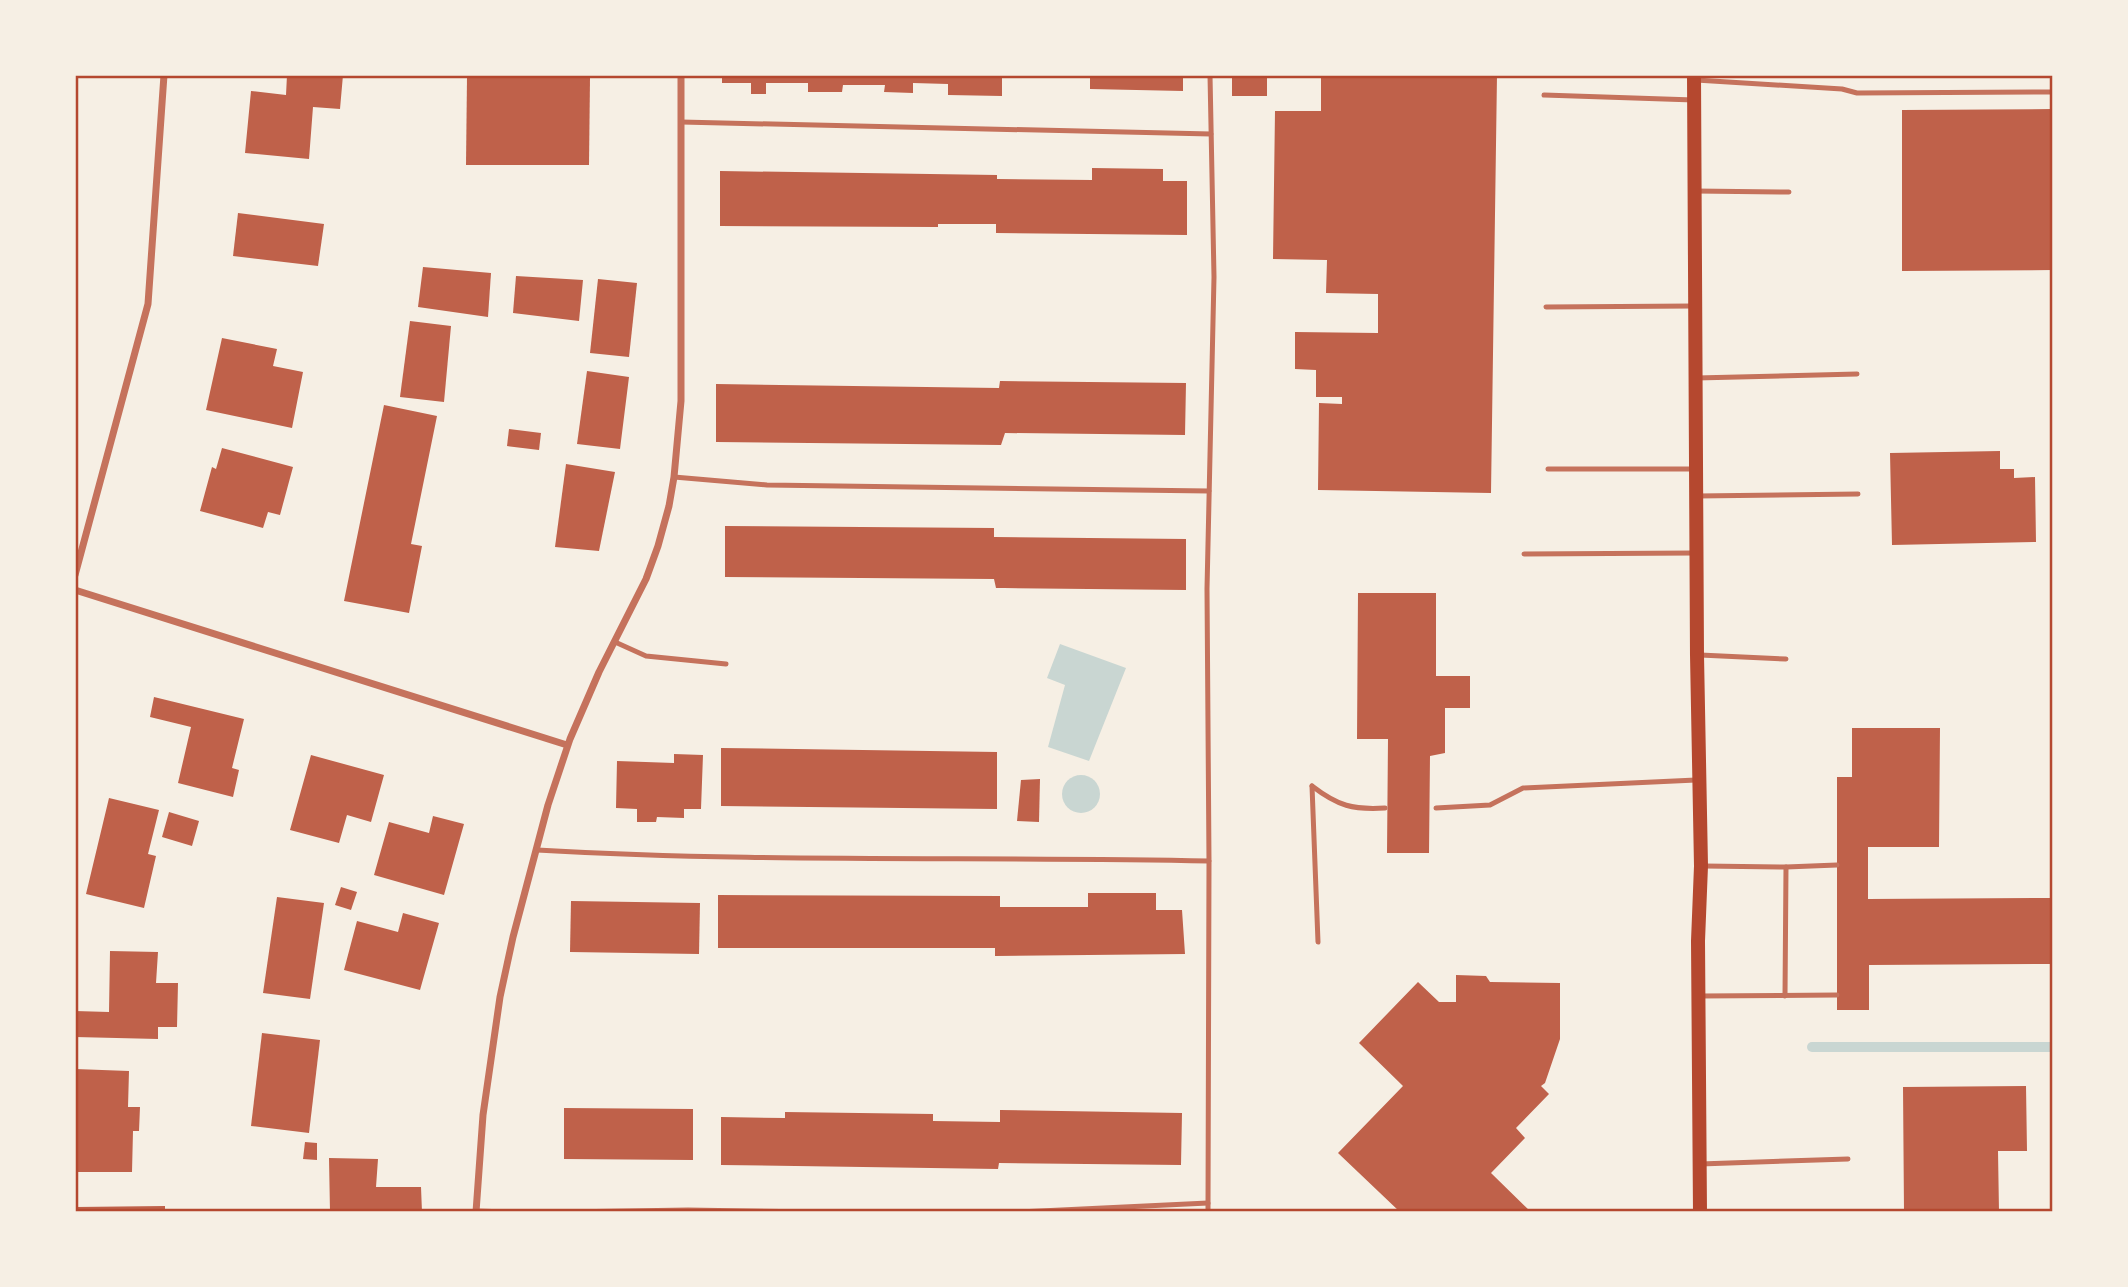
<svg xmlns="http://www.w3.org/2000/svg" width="2128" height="1287" font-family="Commissioner,sans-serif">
	<rect width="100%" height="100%" fill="#f6efe4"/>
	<!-- water -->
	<g fill="#c9d6d2">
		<polygon points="1060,644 1126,668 1089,761 1048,747 1065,685 1047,678"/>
		<circle cx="1081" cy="794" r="19"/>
	</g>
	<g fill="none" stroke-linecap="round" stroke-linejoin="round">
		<!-- stream -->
		<polyline stroke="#c9d6d2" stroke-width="10" points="1812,1047 2053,1047"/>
	</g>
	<!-- building -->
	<g fill="#bf614a">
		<polygon points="287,75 343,75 340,109 313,107 309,159 245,153 251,91 286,95"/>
		<polygon points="722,75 1002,75 1002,96 948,95 948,84 913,83 913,93 884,92 885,85 843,85 842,92 808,92 808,83 766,83 766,94 751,94 751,83 722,83"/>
		<polygon points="1090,75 1183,75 1183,91 1090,89"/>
		<rect x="1232" y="75" width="35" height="21"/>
		<polygon points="1321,75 1497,75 1491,493 1318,490 1319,403 1342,404 1342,397 1316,397 1316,370 1295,369 1295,332 1378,333 1378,294 1326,293 1327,260 1273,259 1275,111 1321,111"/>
		<polygon points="467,77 590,78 589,165 466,165"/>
		<polygon points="2053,109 2053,270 1902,271 1902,110"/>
		<polygon points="1092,168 1163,169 1163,181 1187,181 1187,235 996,233 996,224 938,224 938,227 720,226 720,171 997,175 997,179 1092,180"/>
		<polygon points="238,213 324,224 318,266 233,256"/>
		<polygon points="423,267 491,273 488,317 418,307"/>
		<polygon points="516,276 583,280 579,321 513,313"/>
		<polygon points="598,279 637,283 629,357 590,353"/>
		<polygon points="410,321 451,326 444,402 400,397"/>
		<polygon points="222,338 277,349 273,366 303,372 292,428 206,410"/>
		<polygon points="587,371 629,377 620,449 577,444"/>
		<polygon points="1000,381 1186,383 1185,435 1005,433 1001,445 716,442 716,384 999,388"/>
		<polygon points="384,405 437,416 411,544 422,546 409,613 344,601"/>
		<polygon points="509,429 541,433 539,450 507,446"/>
		<polygon points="222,448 293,467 280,515 268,512 263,528 200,511 212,467 216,469"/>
		<polygon points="2000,451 2000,469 2014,469 2014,478 2035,477 2036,542 1892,545 1890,453"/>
		<polygon points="566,464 615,472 599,551 555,547"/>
		<polygon points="725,526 994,528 994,537 1186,539 1186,590 1004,588 996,588 994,579 725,577"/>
		<polygon points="1358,593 1436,593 1436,676 1470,676 1470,708 1445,708 1445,753 1430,756 1429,853 1387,853 1388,739 1357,739"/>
		<polygon points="154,697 244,719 232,768 239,770 233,797 178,783 191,727 150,717"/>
		<polygon points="1852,728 1940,728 1939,847 1868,847 1868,899 2053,898 2053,964 1869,965 1869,1010 1837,1010 1837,777 1852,777"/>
		<polygon points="721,748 997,752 997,809 721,806"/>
		<polygon points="674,754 703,755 701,809 684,809 684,818 657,817 656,822 637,822 637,809 616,808 617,761 674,763"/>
		<polygon points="311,755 384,775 371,822 347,815 339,843 290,830"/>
		<polygon points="1040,779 1039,822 1017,821 1021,780"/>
		<polygon points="109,798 159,810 148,854 156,856 144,908 86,894"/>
		<polygon points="169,812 199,821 192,846 162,837"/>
		<polygon points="433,816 464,824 444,895 374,875 389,822 429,833"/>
		<polygon points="341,887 357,892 351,910 335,905"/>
		<polygon points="1088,893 1156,893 1156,910 1182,910 1185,954 995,956 995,948 718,948 718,895 1000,896 1000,907 1088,907"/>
		<polygon points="277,897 324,903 310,999 263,993"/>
		<polygon points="571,901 700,903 699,954 570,952"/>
		<polygon points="403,913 439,923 420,990 344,970 357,921 398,932"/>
		<polygon points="110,951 158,952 156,983 178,983 177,1027 158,1027 158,1039 75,1037 75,1011 109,1012"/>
		<polygon points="1456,975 1486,976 1490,982 1560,983 1560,1039 1545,1083 1541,1086 1549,1094 1516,1128 1525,1138 1491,1173 1531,1212 1400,1212 1338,1153 1403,1086 1359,1043 1418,982 1439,1002 1456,1002"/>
		<polygon points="262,1033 320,1040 309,1133 251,1126"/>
		<polygon points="75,1069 129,1071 128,1107 140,1107 139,1131 133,1131 132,1172 75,1172"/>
		<polygon points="2026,1086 2027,1151 1998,1151 1999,1212 1904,1212 1903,1087"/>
		<polygon points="564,1108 693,1109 693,1160 564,1159"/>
		<polygon points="1000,1110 1182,1113 1181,1165 999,1163 998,1169 721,1165 721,1117 785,1118 785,1112 933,1114 933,1121 1000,1122"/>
		<polygon points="305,1142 317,1143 317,1160 303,1159"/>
		<polygon points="329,1158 378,1159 376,1187 421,1187 422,1212 330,1212"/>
		<polygon points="165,1206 165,1212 75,1212 75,1207"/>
	</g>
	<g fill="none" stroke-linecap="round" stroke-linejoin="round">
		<!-- service -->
		<g stroke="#c5725c" stroke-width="5">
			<polyline points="1696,80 1842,89 1857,93 2053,92"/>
			<polyline points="1544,95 1694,100"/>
			<polyline points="681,122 1211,134"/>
			<polyline points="1695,191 1789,192"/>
			<polyline points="1546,307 1693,306"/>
			<polyline points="1696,378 1857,374"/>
			<polyline points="1548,469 1695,469"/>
			<polyline points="674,477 767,485 1209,491"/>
			<polyline points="1697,496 1858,494"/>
			<polyline points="1524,554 1695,553"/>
			<polyline points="615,642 646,656 726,664"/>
			<polyline points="1700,655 1786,659"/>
			<polyline points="1312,786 1318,942"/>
			<path d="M1312,786c26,20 41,24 73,22"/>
			<polyline points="1436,808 1490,805 1523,788 1696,780"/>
			<path d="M537,850c224,13 448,6 672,11"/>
			<polyline points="1704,866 1786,867 1837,865"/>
			<polyline points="1700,996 1837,995"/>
			<polyline points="1785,996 1786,867"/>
			<polyline points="1700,1164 1848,1159"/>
			<polyline points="476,1211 508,1212"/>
			<polyline points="565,1212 688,1210 816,1212"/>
			<polyline points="1019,1212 1208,1203"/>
			<polyline points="1208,1212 1209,861 1207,589 1214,277 1210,75"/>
		</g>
		<!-- minor -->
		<g stroke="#c5725c" stroke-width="7">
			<polyline points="75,575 148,304 164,75"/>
			<polyline points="75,590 567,745"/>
			<polyline points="476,1212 483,1115 500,997 513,937 548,805 570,739 599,672 646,579 658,546 669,506 674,477 681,401 681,75"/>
		</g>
		<!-- secondary -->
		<polyline stroke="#b5482f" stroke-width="14" points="1694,75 1697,655 1701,866 1698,941 1700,1212"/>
	</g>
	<!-- border -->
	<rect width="2128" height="1287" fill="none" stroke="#f6efe4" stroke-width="154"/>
	<rect x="77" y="77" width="1974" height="1133" fill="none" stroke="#b5482f" stroke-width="2.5"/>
</svg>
